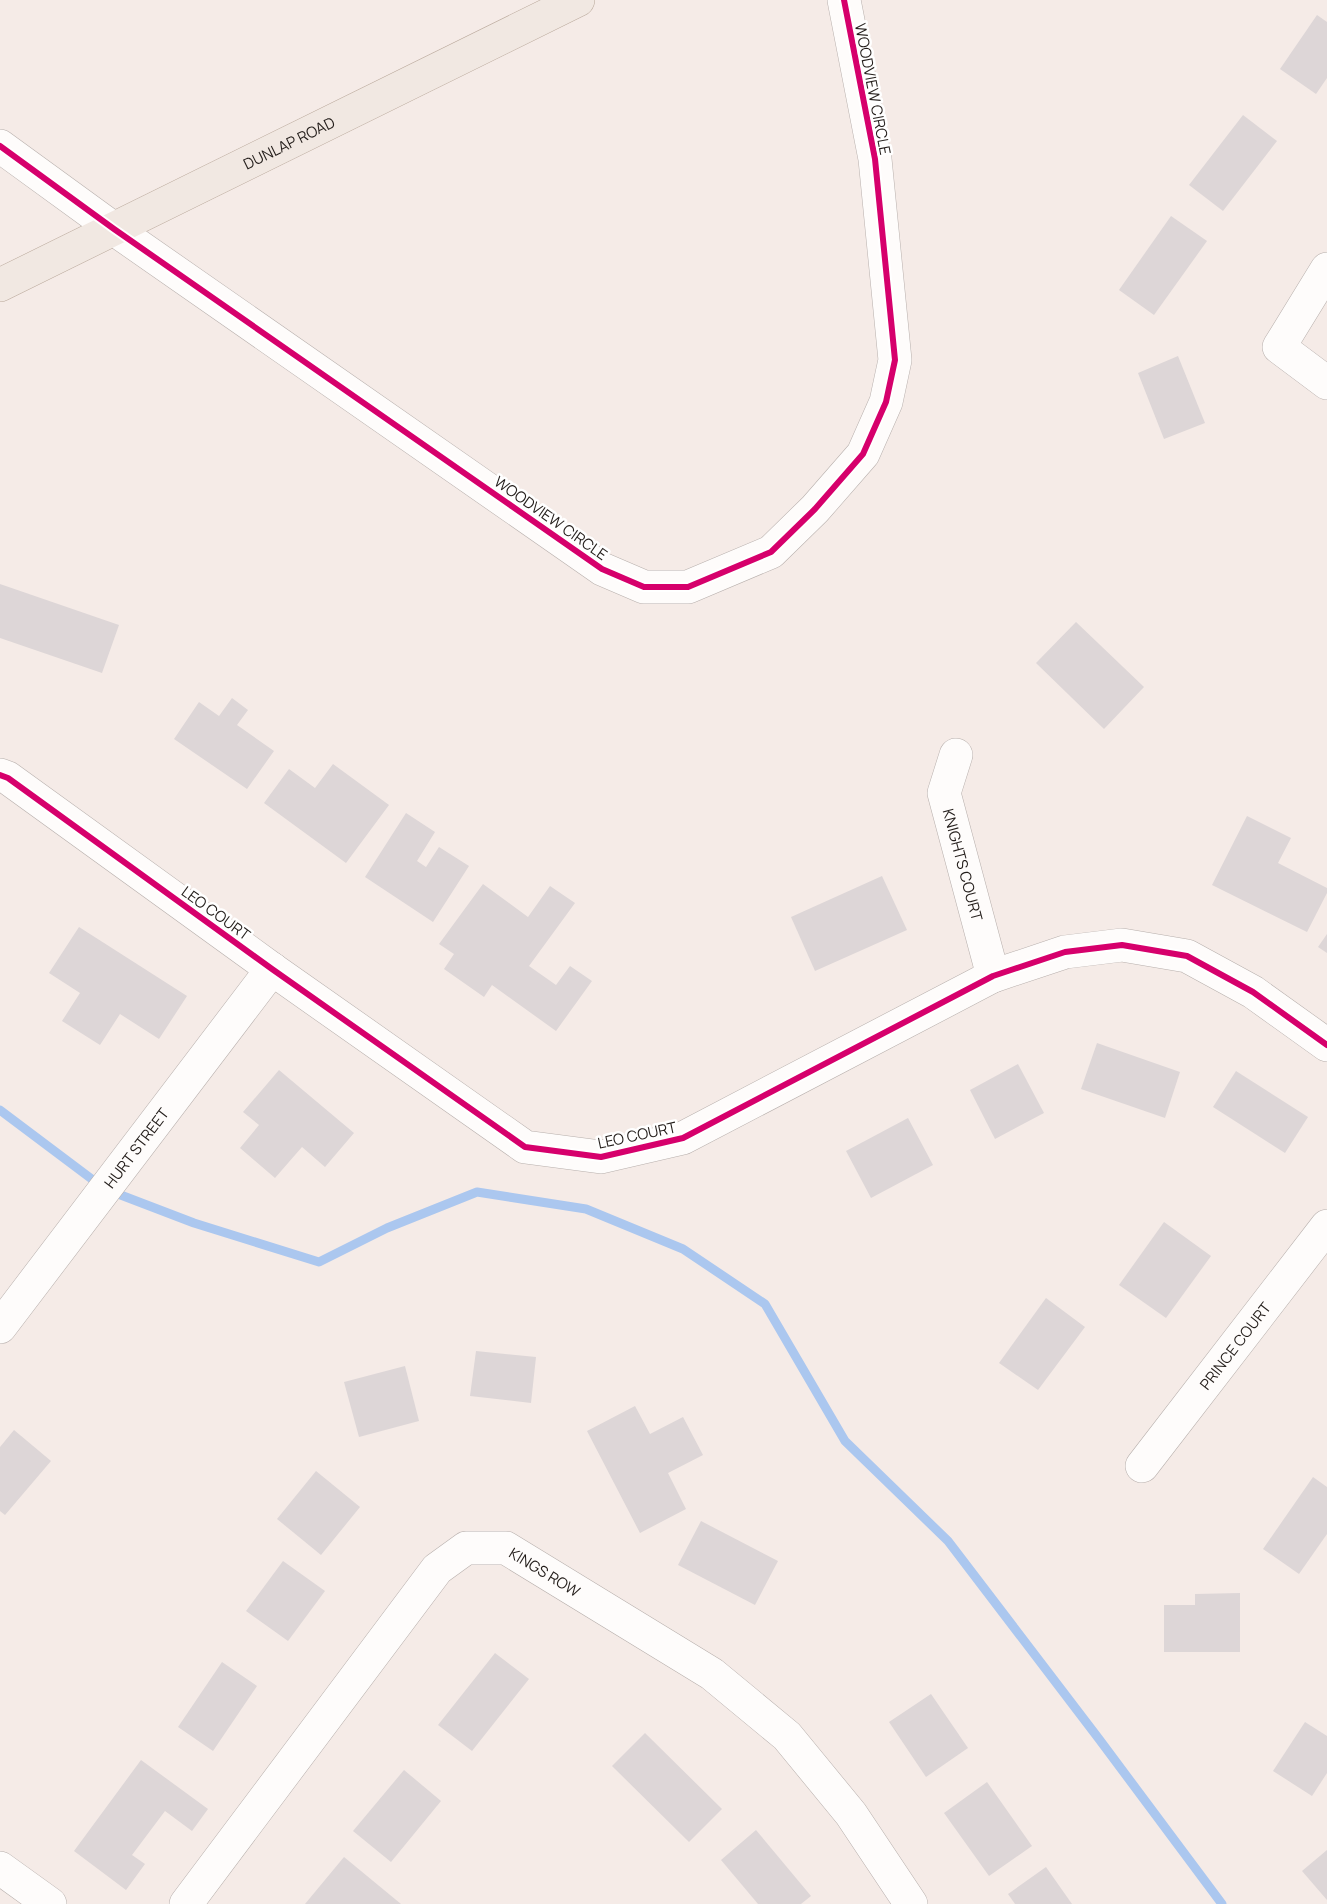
<svg xmlns="http://www.w3.org/2000/svg" width="1327" height="1904" font-family="Manrope,sans-serif">
	<rect width="100%" height="100%" fill="#f5ebe7"/>
	<g fill="none" stroke-linecap="round" stroke-linejoin="round">
		<!-- stream -->
		<polyline stroke="#abc7ef" stroke-width="9" points="0,1110 105,1189 194,1223 319,1262 387,1228 477,1192 586,1209 683,1249 765,1304 845,1441 948,1541 1099,1739 1222,1904"/>
	</g>
	<!-- building -->
	<g fill="#ddd6d7">
		<polygon points="1317,15 1327,22 1327,78 1316,94 1280,69"/>
		<polygon points="1243,115 1277,141 1223,211 1189,185"/>
		<polygon points="1171,216 1207,241 1154,315 1119,290"/>
		<polygon points="1178,356 1205,423 1164,439 1138,373"/>
		<polygon points="0,584 119,625 102,673 0,638"/>
		<polygon points="1076,622 1144,687 1104,729 1036,663"/>
		<polygon points="232,698 248,710 237,725 274,751 247,789 174,739 199,702 219,716"/>
		<polygon points="333,764 389,805 346,863 264,803 289,769 315,788"/>
		<polygon points="406,813 435,832 417,861 426,867 439,847 469,866 433,922 365,877"/>
		<polygon points="1247,816 1291,838 1278,863 1327,888 1327,893 1307,932 1212,885"/>
		<polygon points="882,876 907,930 815,971 791,917"/>
		<polygon points="483,884 528,917 550,886 575,903 529,966 556,985 570,966 592,981 556,1031 492,985 484,997 444,969 454,954 439,944"/>
		<polygon points="79,927 187,996 159,1039 120,1014 100,1045 62,1021 80,993 49,973"/>
		<polygon points="1327,934 1327,953 1318,947"/>
		<polygon points="1097,1043 1180,1072 1165,1118 1081,1089"/>
		<polygon points="1018,1064 1044,1113 995,1139 970,1090"/>
		<polygon points="279,1070 354,1133 325,1167 302,1147 275,1178 240,1148 259,1125 243,1112"/>
		<polygon points="1236,1071 1308,1117 1285,1153 1213,1107"/>
		<polygon points="908,1118 933,1165 871,1198 846,1151"/>
		<polygon points="1164,1222 1211,1256 1166,1318 1119,1285"/>
		<polygon points="1046,1298 1085,1327 1038,1390 999,1363"/>
		<polygon points="476,1351 536,1357 531,1403 470,1396"/>
		<polygon points="405,1366 419,1421 359,1437 344,1382"/>
		<polygon points="635,1406 650,1434 683,1417 703,1455 668,1473 686,1509 640,1533 587,1431"/>
		<polygon points="14,1430 51,1461 5,1515 0,1511 0,1447"/>
		<polygon points="316,1471 360,1507 321,1555 277,1519"/>
		<polygon points="1313,1477 1327,1487 1327,1534 1299,1574 1263,1549"/>
		<polygon points="701,1521 778,1561 755,1605 678,1565"/>
		<polygon points="283,1561 325,1591 288,1641 246,1611"/>
		<polygon points="1240,1593 1240,1652 1164,1652 1164,1605 1195,1605 1195,1594"/>
		<polygon points="495,1653 529,1679 472,1751 438,1725"/>
		<polygon points="222,1662 257,1686 213,1751 178,1727"/>
		<polygon points="931,1694 968,1748 926,1777 889,1722"/>
		<polygon points="1305,1722 1327,1736 1327,1773 1312,1796 1273,1771"/>
		<polygon points="645,1733 722,1809 689,1842 612,1766"/>
		<polygon points="141,1760 208,1809 192,1831 165,1811 132,1855 145,1864 126,1890 74,1851"/>
		<polygon points="404,1770 441,1801 391,1862 353,1831"/>
		<polygon points="987,1782 1032,1846 989,1876 944,1813"/>
		<polygon points="756,1830 811,1896 801,1904 758,1904 721,1860"/>
		<polygon points="1327,1850 1327,1900 1302,1871"/>
		<polygon points="344,1857 401,1904 305,1904"/>
		<polygon points="1046,1867 1072,1904 1015,1904 1008,1894"/>
	</g>
	<g fill="none" stroke-linecap="round" stroke-linejoin="round">
		<defs>
			<g id="minor">
				<polyline points="0,146 114,229 602,569 644,587 688,587 771,552 815,509 863,454 886,402 895,360 875,159 844,0"/>
				<polyline points="1327,269 1279,347 1327,383"/>
				<path id="s1" d="M956,755l-12,38 49,183"/>
				<polyline points="0,775 8,778 272,969 525,1147 601,1157 683,1138 993,976 1065,952 1122,945 1187,956 1253,992 1327,1045"/>
				<path id="s2" d="M0,1327l272,-358"/>
				<path id="s3" d="M1142,1466l185,-240"/>
				<polyline points="0,1868 50,1904"/>
				<path id="s4" d="M186,1904l251,-335 29,-21h40l206,126 75,62 64,78 60,90"/>
			</g>
			<g id="major">
				<path id="s5" d="M0,285l578,-285"/>
			</g>
		</defs>
		<!-- minor casing -->
		<use href="#minor" stroke="#b7afac" stroke-width="34"/>
		<!-- major casing -->
		<use href="#major" stroke="#baa99c" stroke-width="34"/>
		<!-- minor -->
		<use href="#minor" stroke="#fefcfb" stroke-width="33"/>
		<!-- major -->
		<use href="#major" stroke="#f1e8e2" stroke-width="33"/>
		<defs>
			<g id="cycleway">
				<polyline points="0,146 114,229 602,569 644,587 688,587 771,552 815,509 863,454 886,402 895,360 875,159 844,0"/>
				<polyline points="0,775 8,778 272,969 525,1147 601,1157 683,1138 993,976 1065,952 1122,945 1187,956 1253,992 1327,1045"/>
			</g>
		</defs>
		<!-- cycleway casing -->
		<use href="#cycleway" stroke="#fff" stroke-width="10"/>
		<!-- cycleway -->
		<use href="#cycleway" stroke="#d6006c" stroke-width="6"/>
	</g>
	<g text-anchor="middle" dominant-baseline="central" stroke-width="5" stroke-linejoin="round" paint-order="stroke">
		<!-- street labels -->
		<g font-size="15" fill="#231d1a" stroke="#fff">
			<text transform="translate(873 89) rotate(79)">WOODVIEW CIRCLE</text>
			<text stroke="none"><textPath href="#s5" startOffset="322">DUNLAP ROAD</textPath></text>
			<text transform="translate(551 518) rotate(35)">WOODVIEW CIRCLE</text>
			<text stroke="none"><textPath href="#s1" startOffset="114">KNIGHTS COURT</textPath></text>
			<text transform="translate(216 913) rotate(36)">LEO COURT</text>
			<text transform="translate(637 1135) rotate(-12)">LEO COURT</text>
			<text stroke="none"><textPath href="#s2" startOffset="225">HURT STREET</textPath></text>
			<text stroke="none"><textPath href="#s3" startOffset="152">PRINCE COURT</textPath></text>
			<text stroke="none"><textPath href="#s4" startOffset="540">KINGS ROW</textPath></text>
		</g>
	</g>
</svg>
